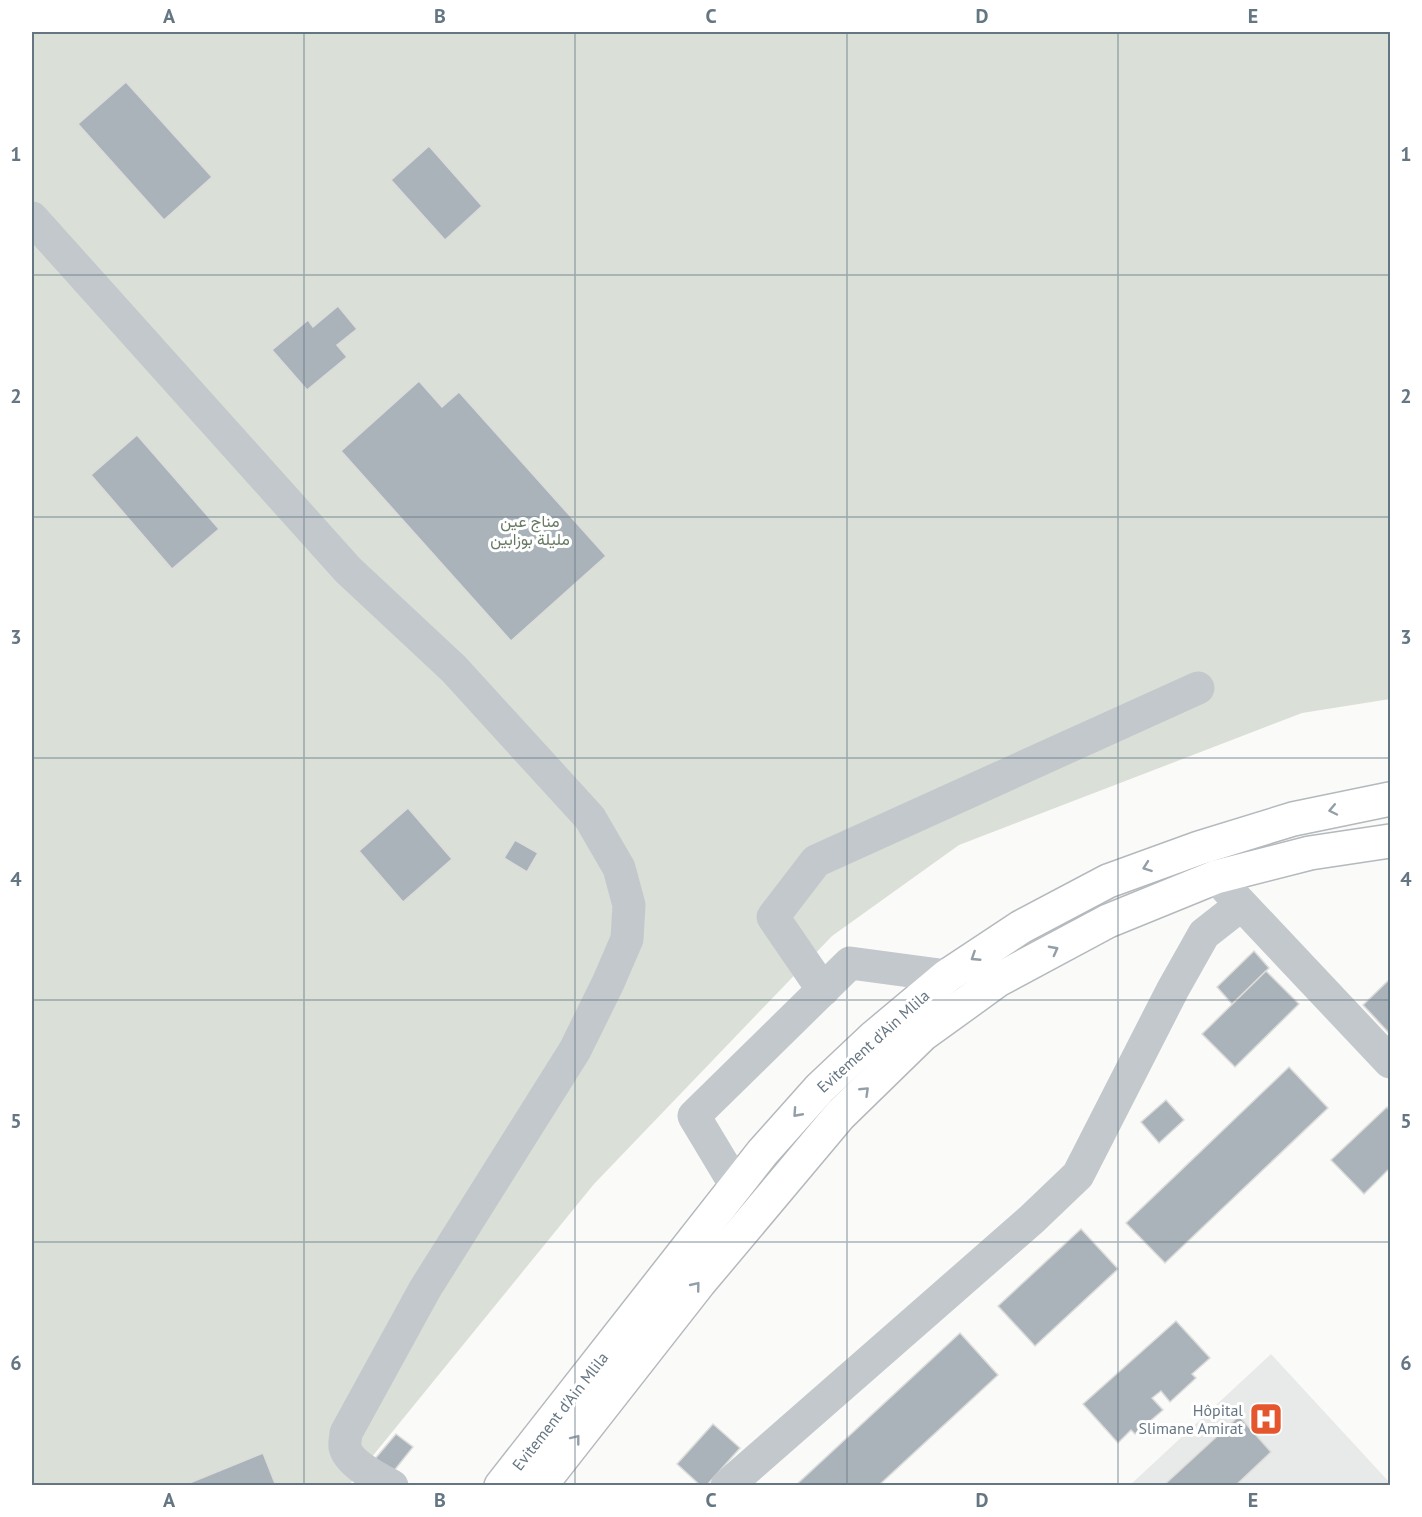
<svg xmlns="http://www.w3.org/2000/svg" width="1422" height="1517" font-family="'PT Sans',Vazirmatn,sans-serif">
	<rect width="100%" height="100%" fill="#fafaf8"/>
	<!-- built -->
	<polygon fill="#e8e9e9" points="1271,1354 1390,1483 1390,1486 1129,1486"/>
	<!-- green -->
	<polygon fill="#dadfd7" points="32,32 1390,32 1390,699 1302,713 959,845 832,936 594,1184 349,1485 32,1485"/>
	<!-- building -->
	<g fill="#aab3b9" stroke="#dcdcda" stroke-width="1.5">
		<polygon points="126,82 212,177 164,220 78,124"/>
		<polygon points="429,146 482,206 445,240 391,180"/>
		<polygon points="338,306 357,329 337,345 347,357 307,390 272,350 308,320 313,327"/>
		<polygon points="419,381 442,407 459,392 606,556 511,641 341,451"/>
		<polygon points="137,435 219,529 172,569 91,475"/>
		<polygon points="408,808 452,859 403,902 359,851"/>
		<polygon points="515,840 538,853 527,872 504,858"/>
		<polygon points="1254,951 1269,968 1232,1004 1217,987"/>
		<polygon points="1266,971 1299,1004 1235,1067 1202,1034"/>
		<polygon points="1390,979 1390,1034 1363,1005"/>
		<polygon points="1289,1067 1328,1108 1165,1263 1126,1223"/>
		<polygon points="1166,1100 1184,1120 1159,1143 1141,1122"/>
		<polygon points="1387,1107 1390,1111 1390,1168 1364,1194 1331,1160"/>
		<polygon points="1081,1229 1118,1269 1035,1346 998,1306"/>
		<polygon points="1176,1321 1210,1358 1192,1374 1196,1378 1170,1402 1161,1391 1152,1398 1163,1410 1135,1434 1131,1430 1118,1443 1083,1404"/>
		<polygon points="960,1333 998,1375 878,1486 795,1486"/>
		<polygon points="1239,1416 1271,1452 1235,1486 1163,1486"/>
		<polygon points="713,1424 740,1448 706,1486 701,1486 677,1464"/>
		<polygon points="396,1434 413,1447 385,1482 368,1467"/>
		<polygon points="263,1453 276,1486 182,1486"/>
	</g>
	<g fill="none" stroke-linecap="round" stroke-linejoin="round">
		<defs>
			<g id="highway">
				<polyline points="501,1486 762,1153 820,1088 873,1038 947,976 1021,927 1108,881 1199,848 1293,819 1390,799"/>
				<polyline points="540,1486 699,1283 840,1115 922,1035 998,980 1108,921 1216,877 1310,853 1390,841"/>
			</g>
		</defs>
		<!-- highway casing -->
		<use href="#highway" stroke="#b4b9bd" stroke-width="36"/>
		<!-- minor -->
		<g stroke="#c3c8cc" stroke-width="33">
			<path d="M32,218l316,352 106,99 136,149 29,50 10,37 -2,34 -19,44 -33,67 -150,239 -79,144c0,4 -2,10 -1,14 3,16 34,32 47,39"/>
			<polyline points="1227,889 1390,1062"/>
			<polyline points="823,990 773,917 816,861 1198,688"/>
			<polyline points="736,1186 694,1116 850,963 947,976"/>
			<polyline points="727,1486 1032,1219 1078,1175 1173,989 1204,934 1241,905"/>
		</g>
		<!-- highway -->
		<use href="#highway" stroke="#fff" stroke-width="33"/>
	</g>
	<!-- one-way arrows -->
	<defs><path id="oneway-chevron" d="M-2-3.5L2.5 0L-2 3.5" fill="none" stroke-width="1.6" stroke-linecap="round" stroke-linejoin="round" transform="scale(1.5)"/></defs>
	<g stroke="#939fa8">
		<use href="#oneway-chevron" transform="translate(1333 810) rotate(168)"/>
		<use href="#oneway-chevron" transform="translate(1147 867) rotate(160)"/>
		<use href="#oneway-chevron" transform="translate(1054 950) rotate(-28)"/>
		<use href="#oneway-chevron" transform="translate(975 957) rotate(147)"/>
		<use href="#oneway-chevron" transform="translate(865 1091) rotate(-44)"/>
		<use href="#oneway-chevron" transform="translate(797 1113) rotate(132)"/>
		<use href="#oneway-chevron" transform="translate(696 1286) rotate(-51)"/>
		<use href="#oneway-chevron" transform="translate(576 1439) rotate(-52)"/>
	</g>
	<!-- grid -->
	<path fill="none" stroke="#657683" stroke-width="1.5" stroke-opacity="0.55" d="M304,32v1454M575,32v1454M847,32v1454M1118,32v1454M32,275h1358M32,517h1358M32,758h1358M32,1000h1358M32,1242h1358"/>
	<!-- icons -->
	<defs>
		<symbol id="hospital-square" viewBox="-11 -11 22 22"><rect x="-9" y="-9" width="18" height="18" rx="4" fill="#e4572e" stroke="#fff"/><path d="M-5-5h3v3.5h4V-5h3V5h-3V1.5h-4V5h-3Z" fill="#fff"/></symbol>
	</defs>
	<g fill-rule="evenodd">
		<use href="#hospital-square" x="1247" y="1400" width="38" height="38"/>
	</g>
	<g text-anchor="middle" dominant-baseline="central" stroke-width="6" stroke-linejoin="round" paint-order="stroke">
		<!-- park labels -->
		<g font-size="16" fill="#687a64" stroke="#fff">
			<text x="530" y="521">مناج عين<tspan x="530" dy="18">مليلة بوزابين</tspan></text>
		</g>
		<!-- street labels -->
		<g font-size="16" fill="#657683" stroke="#fff">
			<text transform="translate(873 1041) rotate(-42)">Evitement d'Ain Mlila</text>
			<text transform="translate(560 1411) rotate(-52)">Evitement d'Ain Mlila</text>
		</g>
		<!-- poi labels -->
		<g font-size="16" fill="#657683" stroke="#fff" text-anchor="end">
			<text x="1243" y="1410">Hôpital<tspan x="1243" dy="18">Slimane Amirat</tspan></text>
		</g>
	</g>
	<!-- border -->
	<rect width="1422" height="1517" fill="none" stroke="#ffffff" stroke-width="66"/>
	<rect x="33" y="33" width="1356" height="1451" fill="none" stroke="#657683" stroke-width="2"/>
	<g font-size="20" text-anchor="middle" font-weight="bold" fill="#657683">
		<text x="169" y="23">A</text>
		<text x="440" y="23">B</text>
		<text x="711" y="23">C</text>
		<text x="982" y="23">D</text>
		<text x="1253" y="23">E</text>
		<text x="16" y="161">1</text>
		<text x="1406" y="161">1</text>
		<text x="16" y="403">2</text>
		<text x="1406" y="403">2</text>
		<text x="16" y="644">3</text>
		<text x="1406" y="644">3</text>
		<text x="16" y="886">4</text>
		<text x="1406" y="886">4</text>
		<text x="16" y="1128">5</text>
		<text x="1406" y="1128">5</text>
		<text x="16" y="1370">6</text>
		<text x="1406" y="1370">6</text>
		<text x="169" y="1507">A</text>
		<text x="440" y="1507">B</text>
		<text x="711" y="1507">C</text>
		<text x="982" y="1507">D</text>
		<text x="1253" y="1507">E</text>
	</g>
</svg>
